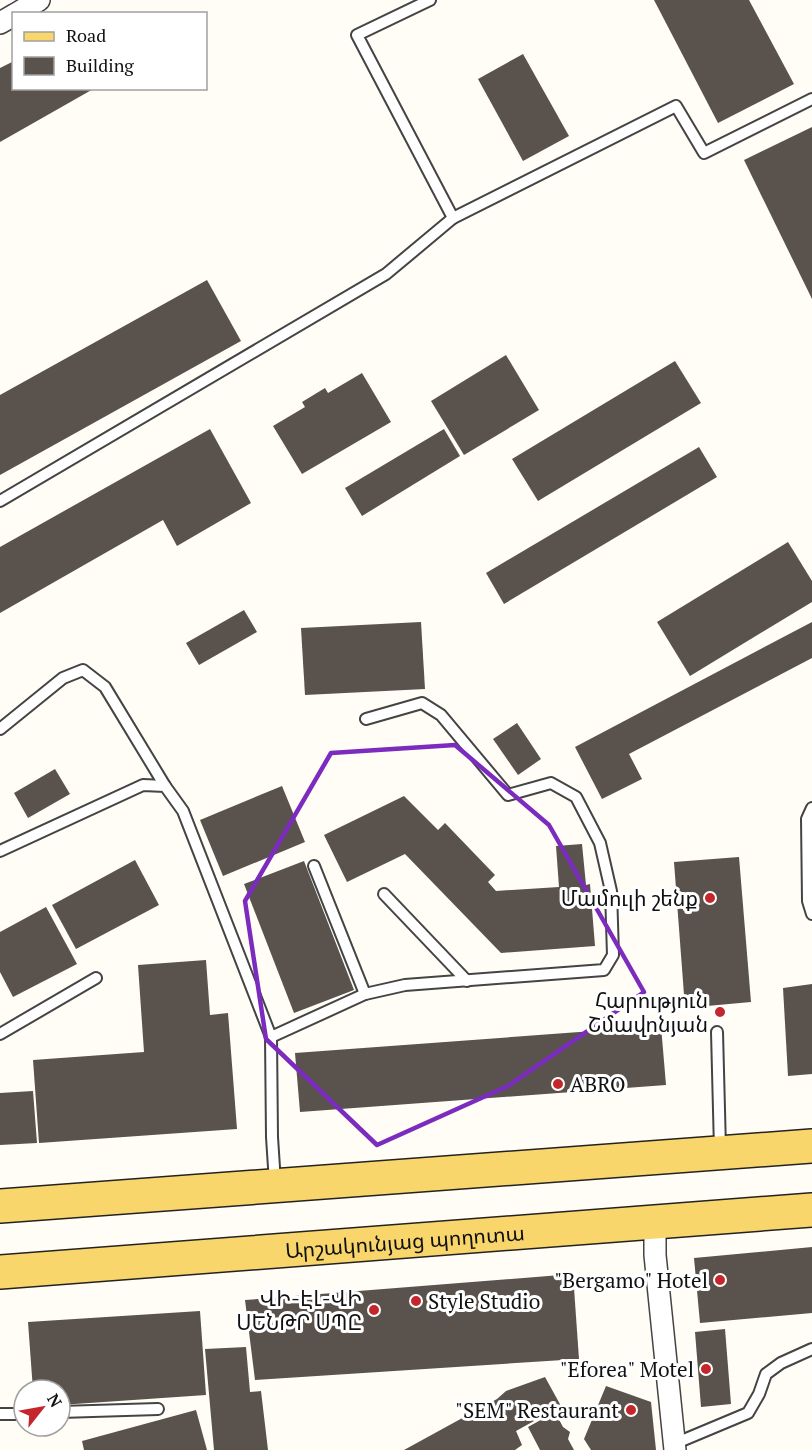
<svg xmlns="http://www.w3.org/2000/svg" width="812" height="1450" font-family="'PT Serif','Noto Sans Armenian',serif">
	<rect width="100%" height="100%" fill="#fffdf5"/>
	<!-- building -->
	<g fill="#5a524d">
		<polygon points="654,0 749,0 794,84 718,123"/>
		<polygon points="523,54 569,136 523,161 478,79"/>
		<polygon points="14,61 14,88 95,88 0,142 0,68"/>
		<polygon points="812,127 812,299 744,160"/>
		<polygon points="207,280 241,341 0,475 0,395"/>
		<polygon points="506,355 539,410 464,455 431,401"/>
		<polygon points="675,361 701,403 538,501 512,459"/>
		<polygon points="362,373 391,422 302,474 273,426 305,407 302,402 325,388 328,393"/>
		<polygon points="210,429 251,503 177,546 163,520 0,613 0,547"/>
		<polygon points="444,429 460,456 362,516 345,488"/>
		<polygon points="699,447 717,477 504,604 486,573"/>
		<polygon points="788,542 812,581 812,602 690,676 657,622"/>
		<polygon points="244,610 257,632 199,665 186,643"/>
		<polygon points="421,622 425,689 305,695 301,628"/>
		<polygon points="812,622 812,658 629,754 642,779 602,799 575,747"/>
		<polygon points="517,723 541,759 518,775 493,739"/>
		<polygon points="55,769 70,794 28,818 14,793"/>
		<polygon points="282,786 305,842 223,876 200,820"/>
		<polygon points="404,796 438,830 445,823 495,875 488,882 496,891 559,887 556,846 582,844 586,885 590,884 595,946 501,953 405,854 347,882 324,835"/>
		<polygon points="739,857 751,1002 685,1008 674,862"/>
		<polygon points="135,860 159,905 76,949 52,905"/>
		<polygon points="304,861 354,990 294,1013 244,884"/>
		<polygon points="46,907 77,964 13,997 0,972 0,932"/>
		<polygon points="206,960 210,1015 228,1013 237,1129 39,1143 33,1060 144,1052 138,965"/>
		<polygon points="812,984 812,1074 788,1076 783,988"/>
		<polygon points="661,1026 666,1085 300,1112 295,1053"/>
		<polygon points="33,1091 37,1143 0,1145 0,1093"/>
		<polygon points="812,1247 812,1313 700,1323 694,1258"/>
		<polygon points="573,1274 579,1359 255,1380 245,1300"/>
		<polygon points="200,1311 206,1395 60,1405 60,1390 33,1390 28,1322"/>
		<polygon points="725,1329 731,1404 701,1407 695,1332"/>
		<polygon points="246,1347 250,1392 261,1391 268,1450 214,1450 205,1349"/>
		<polygon points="545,1377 561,1406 516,1431 522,1445 515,1450 404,1450 497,1399 506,1391"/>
		<polygon points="606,1386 651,1402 656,1450 591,1450 584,1439"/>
		<polygon points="196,1410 207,1450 84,1450 82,1441"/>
		<polygon points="555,1412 563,1427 570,1432 568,1439 574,1450 540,1450 528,1427"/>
	</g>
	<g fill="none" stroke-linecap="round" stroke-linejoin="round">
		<defs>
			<g id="service">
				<polyline points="430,0 357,35 453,218 676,106 704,153 812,99"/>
				<polyline points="0,501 386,274 453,218"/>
				<polyline points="0,729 63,678 83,670 105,687 165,786"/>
				<polyline points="812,808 807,819 808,901 812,914"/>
				<polyline points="0,851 143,785 165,786 183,811 271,1037 272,1137 275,1183"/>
				<polyline points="314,866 365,994"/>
				<polyline points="384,894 467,981"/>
				<polyline points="717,1032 720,1149"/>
				<polyline points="0,1034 96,978"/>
				<polyline points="271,1037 365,994 405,985 604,970 613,955 611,891 600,843 576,797 551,783 508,795 441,715 422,703 366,719"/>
				<polyline points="60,1412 158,1409"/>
				<polyline points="0,1414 24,1414"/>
				<polyline points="674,1444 748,1413 759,1394 766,1374 781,1363 812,1349"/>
			</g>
			<g id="minor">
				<polyline points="16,14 39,0"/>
				<polyline points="0,23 14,15"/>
				<polyline points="655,1222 655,1255 675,1450"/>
			</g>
			<g id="primary">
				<polyline points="0,1206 812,1146"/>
				<path id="s1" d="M0,1272l812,-62"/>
			</g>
		</defs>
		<!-- service casing -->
		<use href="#service" stroke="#444" stroke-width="14"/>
		<!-- minor casing -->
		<use href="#minor" stroke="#444" stroke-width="24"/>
		<!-- primary casing -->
		<use href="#primary" stroke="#222" stroke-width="36"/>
		<!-- service -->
		<use href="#service" stroke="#fff" stroke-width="10"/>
		<!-- minor -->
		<use href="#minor" stroke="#fff" stroke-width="21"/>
		<!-- primary -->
		<use href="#primary" stroke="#f9d66b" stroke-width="33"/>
	</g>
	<!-- marked area -->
	<path fill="none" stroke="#7b2cbf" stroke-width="4.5" stroke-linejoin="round" d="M455,745l94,80 95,167 -136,94 -131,59 -111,-106 -21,-138 86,-148z"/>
	<!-- markers -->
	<g fill="#c4262e" stroke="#fff" stroke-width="2">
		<circle cx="710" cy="898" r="6"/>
		<circle cx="720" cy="1012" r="6"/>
		<circle cx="558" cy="1084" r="6"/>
		<circle cx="720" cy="1280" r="6"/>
		<circle cx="416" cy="1301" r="6"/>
		<circle cx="374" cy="1310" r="6"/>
		<circle cx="706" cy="1369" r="6"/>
		<circle cx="631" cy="1410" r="6"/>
	</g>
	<g text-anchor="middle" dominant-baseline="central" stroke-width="6" stroke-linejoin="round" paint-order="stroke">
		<!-- poi labels -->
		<g font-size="21" fill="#111" stroke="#fff" text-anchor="end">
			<text x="698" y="898">Մամուլի շենք</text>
			<text x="708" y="1000">Հարություն<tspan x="708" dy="24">Շմավոնյան</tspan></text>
			<text x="570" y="1084" text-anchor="start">ABRO</text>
			<text x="708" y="1280">"Bergamo" Hotel</text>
			<text x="362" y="1298">ՎԻ-ԷԼ-ՎԻ<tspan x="362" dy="24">ՍԵՆԹՐ ՍՊԸ</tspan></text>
			<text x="428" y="1301" text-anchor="start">Style Studio</text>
			<text x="694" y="1369">"Eforea" Motel</text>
			<text x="619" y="1410">"SEM" Restaurant</text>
		</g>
		<!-- street labels -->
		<g font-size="21" fill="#111" stroke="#fff">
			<text stroke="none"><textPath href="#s1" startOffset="406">Արշակունյաց պողոտա</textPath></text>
		</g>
	</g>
	<!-- legend -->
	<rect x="12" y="12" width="195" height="78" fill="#ffffff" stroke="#a0a0a0" stroke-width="1.5"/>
	<rect x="24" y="32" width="30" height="9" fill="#f9d66b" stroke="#a0a0a0" stroke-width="1.5"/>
	<text x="66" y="42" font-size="18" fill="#111111">Road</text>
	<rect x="24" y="57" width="30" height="18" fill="#5a524d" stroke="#a0a0a0" stroke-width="1.5"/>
	<text x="66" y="72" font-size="18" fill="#111111">Building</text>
	<!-- north arrow -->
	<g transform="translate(42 1408) rotate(59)"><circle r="28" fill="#ffffff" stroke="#a0a0a0" stroke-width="1.5"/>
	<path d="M0-4.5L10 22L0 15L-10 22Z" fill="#c4262e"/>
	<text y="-9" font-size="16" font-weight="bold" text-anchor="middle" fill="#111111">N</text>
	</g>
</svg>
